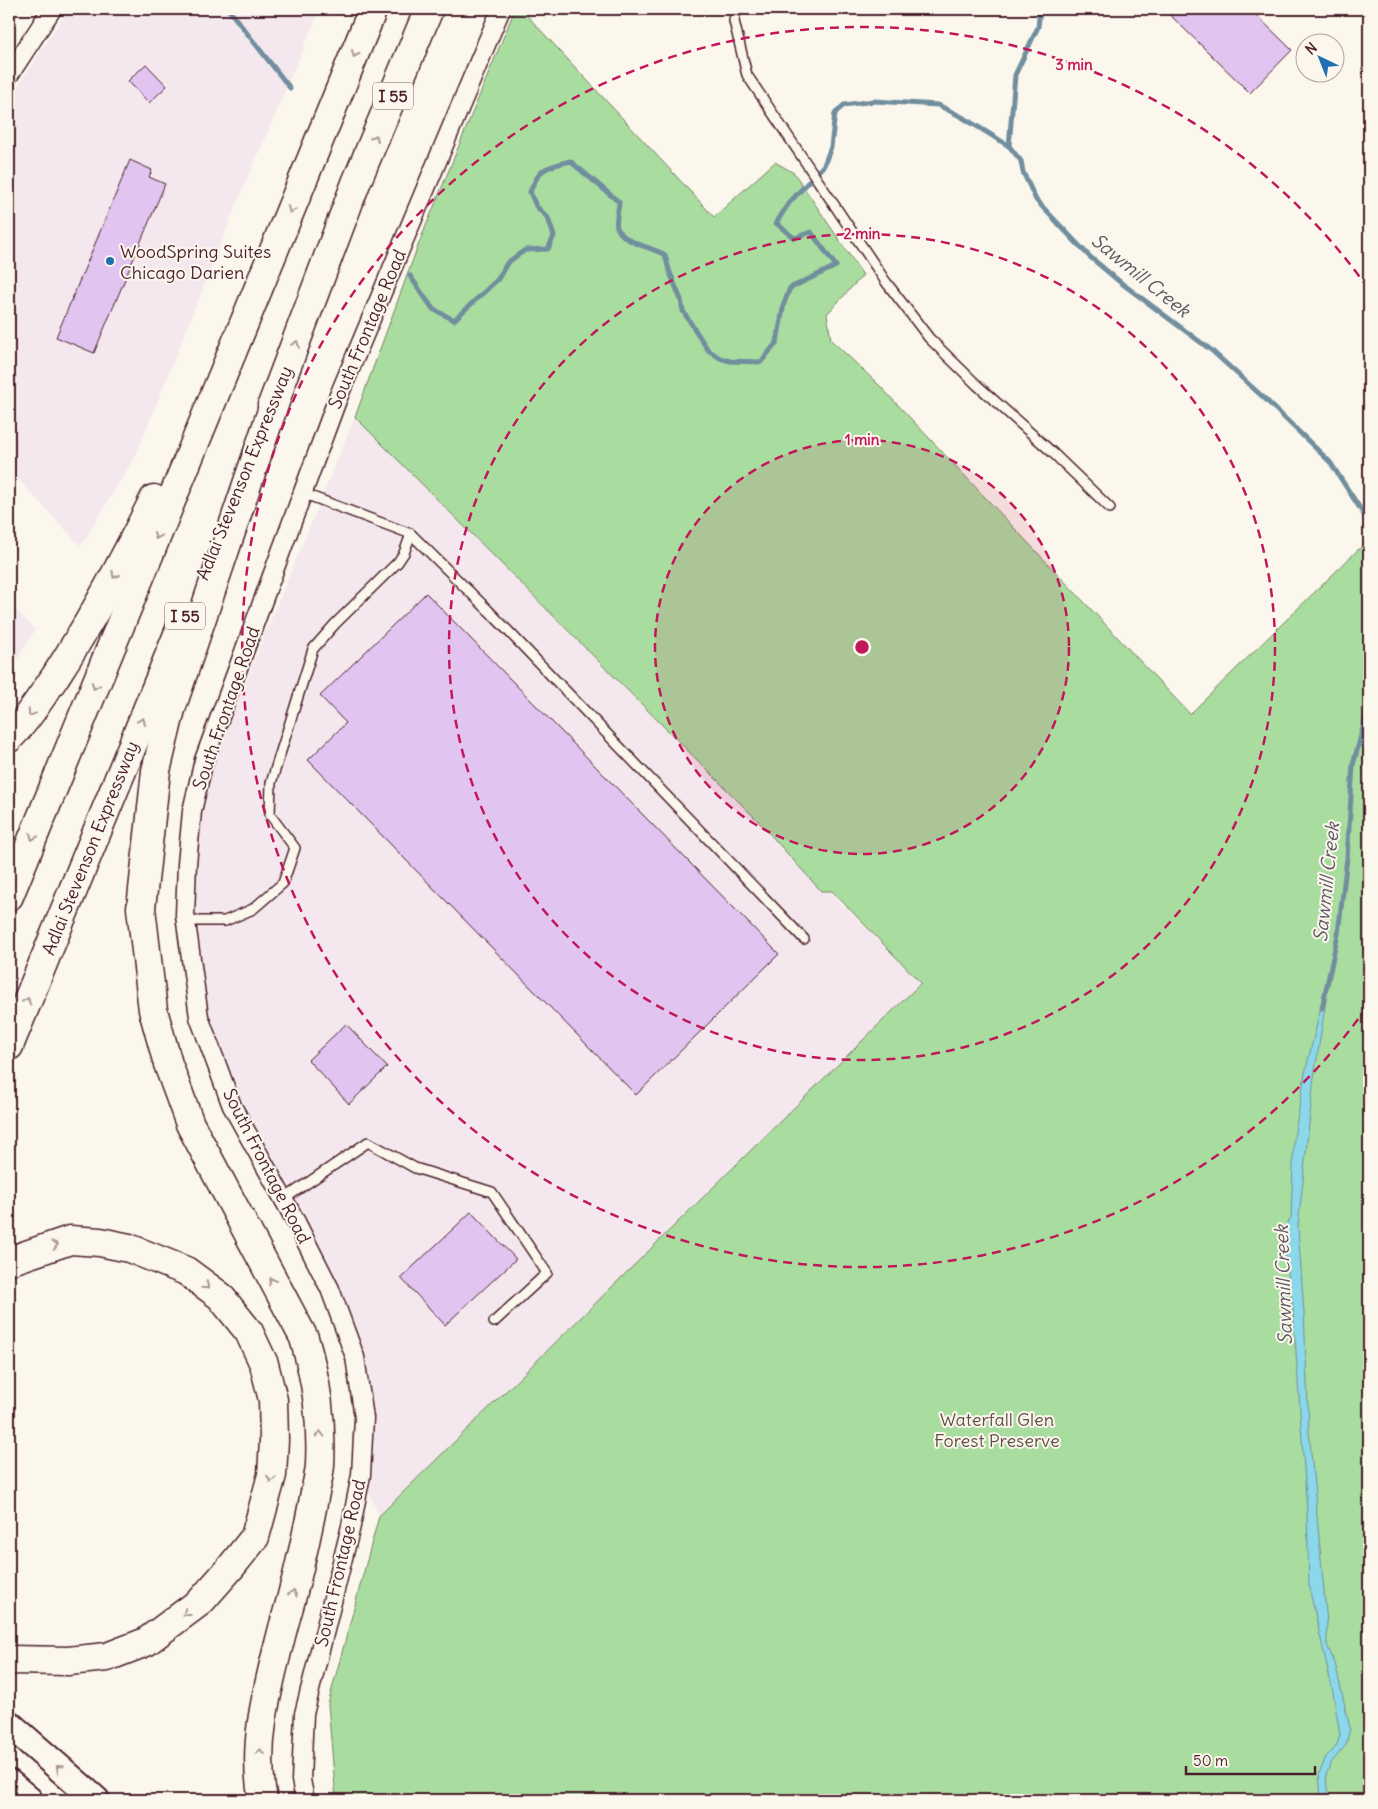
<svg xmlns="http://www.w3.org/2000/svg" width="1378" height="1809" font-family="Delius,sans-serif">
	<rect width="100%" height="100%" fill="#fbf7ec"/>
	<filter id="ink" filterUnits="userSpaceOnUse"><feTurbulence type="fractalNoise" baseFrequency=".02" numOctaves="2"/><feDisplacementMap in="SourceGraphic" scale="10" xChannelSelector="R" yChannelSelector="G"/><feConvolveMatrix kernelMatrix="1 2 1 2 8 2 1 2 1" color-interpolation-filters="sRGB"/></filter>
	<g filter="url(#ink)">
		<!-- built -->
		<g fill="#f4e8ee">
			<polygon points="68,9 320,9 238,201 136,455 81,546 9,470 9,100"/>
			<polygon points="355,417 921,983 379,1516 366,1486 374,1430 366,1372 335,1279 240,1099 205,1014 193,908 200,817 218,747"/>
			<polygon points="9,602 35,630 9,673"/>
		</g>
		<!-- green -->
		<polygon fill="#a9dd9f" stroke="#7a7e65" points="515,9 521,9 714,217 775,162 794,173 863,275 827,314 831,340 879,385 1190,714 1369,539 1369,1800 336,1800 328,1704 379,1516 921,983 832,891 821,891 759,822 355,417 419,243"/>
		<!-- water -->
		<polygon fill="#8bd8ea" stroke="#718e9e" points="1332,962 1314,1077 1298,1227 1304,1313 1309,1431 1327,1623 1327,1645 1335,1663 1350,1728 1346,1745 1331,1763 1326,1775 1328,1800 1321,1800 1319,1774 1326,1757 1336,1747 1340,1735 1334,1697 1309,1587 1307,1512 1293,1309 1284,1241 1284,1228 1291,1218 1294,1138 1305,1073"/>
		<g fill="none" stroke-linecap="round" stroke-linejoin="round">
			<!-- stream -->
			<g stroke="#718e9e" stroke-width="5">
				<polyline points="228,9 290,88"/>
				<polyline points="1009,146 1015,75 1038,27 1040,9"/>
				<path d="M410,276l23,33 21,11 44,-41 9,-16 18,-13 23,-1 6,-13 -6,-18 -12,-12 -6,-14c10,-25 14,-24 40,-31l49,41c0,7 -4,18 -2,25 5,16 35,20 48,28l4,15 12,30 2,11 25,39 12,8 10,3 31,1 16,-20 7,-39 6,-15 46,-22 -25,-34 -17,6 -18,-15 13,-20 35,-38 7,-18 4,-34 9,-8 30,-4 64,4 24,12 47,29 12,15 2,11 13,28 53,56 31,26 91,68 53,48 66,64 35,54 4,3"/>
				<polyline points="1322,1008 1338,934 1347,858 1353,765 1369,706"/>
			</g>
		</g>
		<!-- building -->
		<g fill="#e2c4f1" stroke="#4a1f2b">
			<polygon points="1164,9 1250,9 1292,50 1250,93"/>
			<polygon points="146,64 167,86 149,103 128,81"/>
			<polygon points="130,160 152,170 149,177 165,184 94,353 56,337"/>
			<polygon points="426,593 779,954 636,1095 308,760 346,723 320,696"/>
			<polygon points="346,1024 387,1067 349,1104 308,1060"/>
			<polygon points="471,1212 516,1259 445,1325 401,1278"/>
		</g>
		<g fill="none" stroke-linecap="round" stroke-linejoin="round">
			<defs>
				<g id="service">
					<polyline points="736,9 734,21 747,75 886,282 929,338 977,385 1053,453 1110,508"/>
					<polyline points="411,534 489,611 804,939"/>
					<polyline points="186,921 225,921 253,909 283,883 295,848 270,815 271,783 313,649 335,624 398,562 404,553 411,534 302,493"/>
					<polyline points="284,1199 368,1142 415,1168 492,1192 547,1273 494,1322"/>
				</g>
				<g id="minor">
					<polyline points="9,75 52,9"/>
					<polyline points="305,1800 301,1780 304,1714 351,1526 361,1475 364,1418 355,1357 330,1289 295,1220 232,1106 199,1017 185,915 187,864 192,811 204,760 337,400 501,9"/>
				</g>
				<g id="secondary">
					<polyline points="9,1724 96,1800"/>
					<polyline points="9,1783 29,1800"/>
				</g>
				<g id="motorway">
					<polyline points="272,405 356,183 429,9"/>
					<path d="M9,738c18,-18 31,-39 46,-61 37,-57 69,-117 99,-178"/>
					<polyline points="9,896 373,9"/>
					<polyline points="9,1046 181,627"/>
					<polyline points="9,1261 70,1240 100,1242 129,1248 186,1271 220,1296 249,1332 264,1364 273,1400 274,1440 272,1475 255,1537 231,1567 201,1601 146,1642 107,1657 68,1661 9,1660"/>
					<path d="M263,1800c-12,-57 6,-116 20,-172 12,-41 22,-83 30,-125 2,-13 6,-25 7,-38 2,-45 -3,-83 -16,-127l-114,-214 -22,-60 -15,-54 -12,-102 15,-137 15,-62 109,-322"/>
				</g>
			</defs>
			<!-- service casing -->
			<use href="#service" stroke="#4a1f2b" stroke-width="12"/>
			<!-- minor casing -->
			<use href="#minor" stroke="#4a1f2b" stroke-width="21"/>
			<!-- secondary casing -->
			<use href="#secondary" stroke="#4a1f2b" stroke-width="30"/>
			<!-- motorway casing -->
			<use href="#motorway" stroke="#4a1f2b" stroke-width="31"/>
			<!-- path -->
			<polyline stroke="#4a1f2b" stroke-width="3" stroke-dasharray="1 4" stroke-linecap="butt" points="1357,1800 1369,1796"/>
			<!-- service -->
			<use href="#service" stroke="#fbf7ec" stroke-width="9"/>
			<!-- minor -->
			<use href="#minor" stroke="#fbf7ec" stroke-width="18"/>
			<!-- secondary -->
			<use href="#secondary" stroke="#fbf7ec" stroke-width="26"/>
			<!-- motorway -->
			<use href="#motorway" stroke="#fbf7ec" stroke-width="28"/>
		</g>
		<!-- one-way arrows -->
		<defs><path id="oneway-chevron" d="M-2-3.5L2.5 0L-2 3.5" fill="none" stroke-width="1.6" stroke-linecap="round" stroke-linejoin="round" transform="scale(1.25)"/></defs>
		<g stroke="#ab9695">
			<use href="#oneway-chevron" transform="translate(355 54) rotate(112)"/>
			<use href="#oneway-chevron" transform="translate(375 138) rotate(-67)"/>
			<use href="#oneway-chevron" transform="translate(291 210) rotate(112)"/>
			<use href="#oneway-chevron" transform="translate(296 344) rotate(-70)"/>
			<use href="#oneway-chevron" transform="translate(157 536) rotate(112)"/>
			<use href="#oneway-chevron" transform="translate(115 575) rotate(120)"/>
			<use href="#oneway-chevron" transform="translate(95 686) rotate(112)"/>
			<use href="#oneway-chevron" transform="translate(31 713) rotate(124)"/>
			<use href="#oneway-chevron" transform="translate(142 721) rotate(-68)"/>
			<use href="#oneway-chevron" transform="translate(33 837) rotate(112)"/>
			<use href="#oneway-chevron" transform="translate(27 1001) rotate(-68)"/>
			<use href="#oneway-chevron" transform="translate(55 1245) rotate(-16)"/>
			<use href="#oneway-chevron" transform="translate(272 1281) rotate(-118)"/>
			<use href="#oneway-chevron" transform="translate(206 1286) rotate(37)"/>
			<use href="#oneway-chevron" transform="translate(320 1434) rotate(-90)"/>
			<use href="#oneway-chevron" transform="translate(271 1479) rotate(101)"/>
			<use href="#oneway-chevron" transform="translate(293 1593) rotate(-76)"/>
			<use href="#oneway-chevron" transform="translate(186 1613) rotate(142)"/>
			<use href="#oneway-chevron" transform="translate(260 1752) rotate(-89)"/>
			<use href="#oneway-chevron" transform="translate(59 1768) rotate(-139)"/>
		</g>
	</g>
	<!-- distance rings -->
	<circle cx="862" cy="647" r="207" fill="#c2185b" fill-opacity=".12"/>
	<g fill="none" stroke="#c2185b" stroke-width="2.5" stroke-dasharray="9 6">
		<circle cx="862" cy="647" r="207"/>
		<circle cx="862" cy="647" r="413"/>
		<path d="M1367 1007A620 620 0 1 1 1367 287"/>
	</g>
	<!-- markers -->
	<circle fill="#1f6fb2" stroke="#fbf7ec" stroke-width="2" cx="110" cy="261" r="5"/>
	<g text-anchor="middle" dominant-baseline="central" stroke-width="4" stroke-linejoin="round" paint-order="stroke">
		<!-- shield labels -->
		<g fill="#fbf7ec" stroke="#7f6065" stroke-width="1">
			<rect x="373" y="82.5" width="40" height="27" rx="4"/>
			<rect x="165" y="602.5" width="40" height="27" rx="4"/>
		</g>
		<g font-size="16" font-weight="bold" fill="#4a1f2b">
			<text x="393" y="96">I 55</text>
			<text x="185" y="616">I 55</text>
		</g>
		<!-- poi labels -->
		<g font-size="18" fill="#4a1f2b" stroke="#fbf7ec" text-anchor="start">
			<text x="120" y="251">WoodSpring Suites<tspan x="120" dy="21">Chicago Darien</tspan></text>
		</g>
		<!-- street labels -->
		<g font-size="18" fill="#4a1f2b" stroke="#fbf7ec">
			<text transform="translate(367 329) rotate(-67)">South Frontage Road</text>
			<text transform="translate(244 473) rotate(-68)">Adlai Stevenson Expressway</text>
			<text transform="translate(226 708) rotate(-71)">South Frontage Road</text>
			<text transform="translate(90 848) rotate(-68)">Adlai Stevenson Expressway</text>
			<text transform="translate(267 1166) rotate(63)">South Frontage Road</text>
			<text transform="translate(340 1563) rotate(-77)">South Frontage Road</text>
		</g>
		<!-- park labels -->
		<g font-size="18" fill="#624e48" stroke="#fbf7ec">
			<text x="997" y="1419">Waterfall Glen<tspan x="997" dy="21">Forest Preserve</tspan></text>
		</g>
		<!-- water labels -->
		<g font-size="19" font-style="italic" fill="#5e5664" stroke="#fbf7ec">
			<text transform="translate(1141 275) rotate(39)">Sawmill Creek</text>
			<text transform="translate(1326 882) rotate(-84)">Sawmill Creek</text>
			<text transform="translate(1283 1285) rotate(-92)">Sawmill Creek</text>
		</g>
	</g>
	<circle cx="862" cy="647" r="8" fill="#c2185b" stroke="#fbf7ec" stroke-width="2.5"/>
	<g font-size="15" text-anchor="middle" font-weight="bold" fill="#c2185b" stroke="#fbf7ec" stroke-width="4" stroke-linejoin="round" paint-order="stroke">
		<text x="1074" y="70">3 min</text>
		<text x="862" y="239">2 min</text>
		<text x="862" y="445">1 min</text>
	</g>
	<!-- margin -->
	<rect width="1378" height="1809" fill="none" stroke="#fbf7ec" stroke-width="30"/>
	<rect x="15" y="15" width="1348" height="1779" fill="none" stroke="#4a1f2b" stroke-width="2" filter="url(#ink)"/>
	<!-- north arrow -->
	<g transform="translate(1320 58) rotate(317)"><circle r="24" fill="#fbf7ec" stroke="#b4a19f"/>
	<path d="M0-4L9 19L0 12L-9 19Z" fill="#1f6fb2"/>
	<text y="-8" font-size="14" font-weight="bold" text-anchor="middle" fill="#4a1f2b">N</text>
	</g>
	<!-- scale -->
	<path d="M1186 1766v8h129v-8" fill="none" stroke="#4a1f2b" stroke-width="2.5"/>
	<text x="1193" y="1766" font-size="15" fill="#4a1f2b" stroke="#fbf7ec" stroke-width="4" paint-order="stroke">50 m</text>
</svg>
